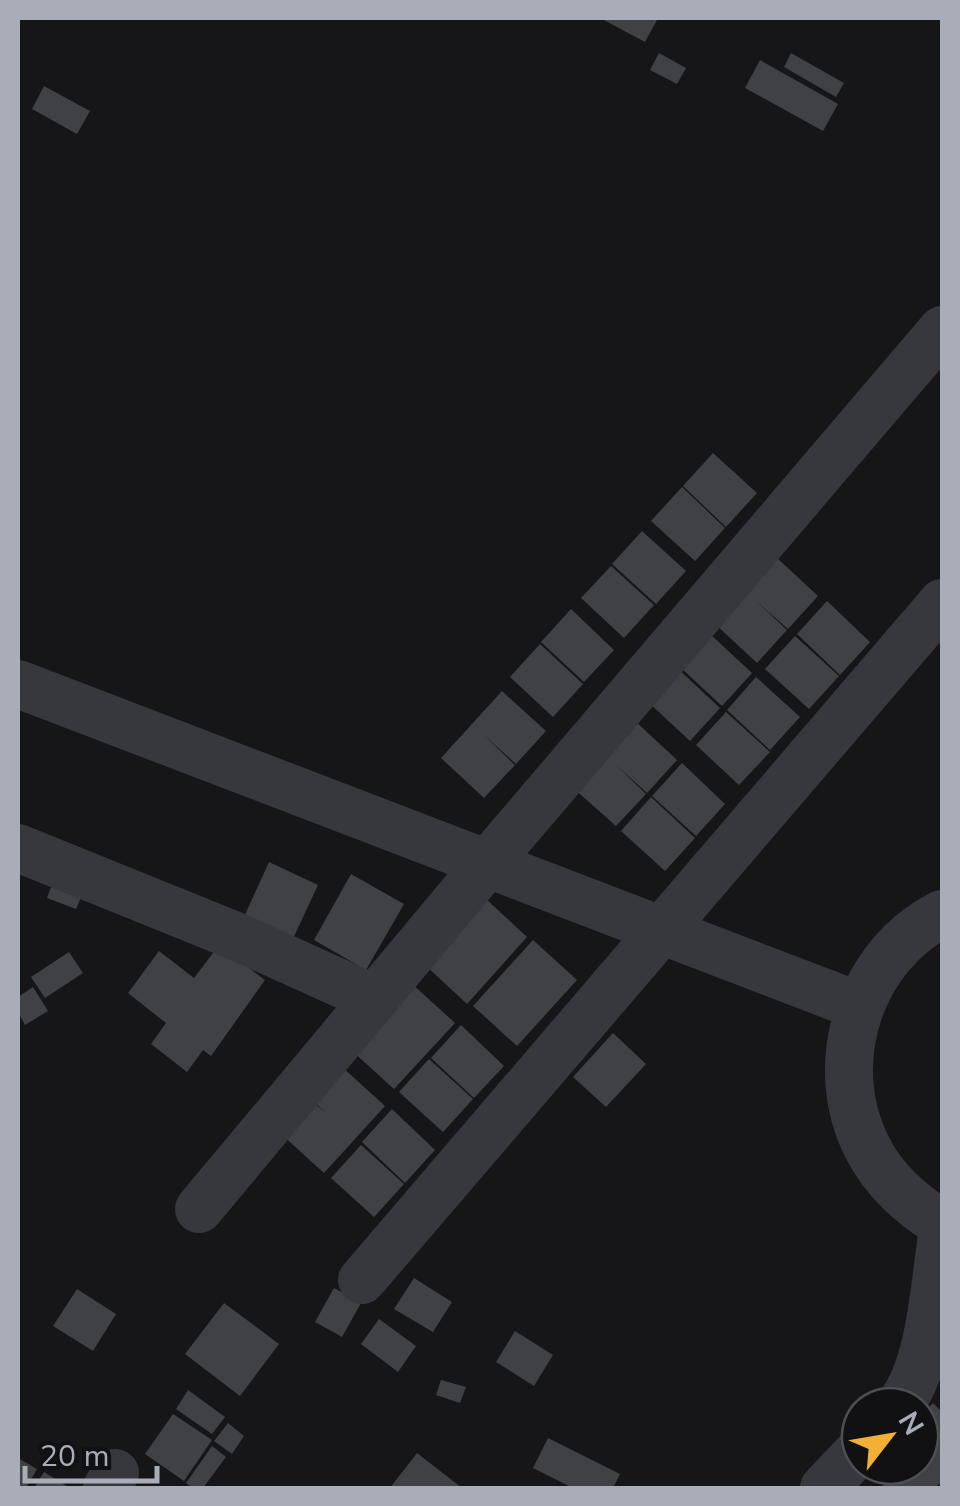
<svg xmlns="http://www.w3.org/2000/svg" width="960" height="1506" font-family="'Nunito Sans',sans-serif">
	<rect width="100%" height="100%" fill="#161618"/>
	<!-- building -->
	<g fill="#404145">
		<polygon points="600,18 658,18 645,42"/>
		<polygon points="659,53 686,68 677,84 650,70"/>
		<polygon points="791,53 844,83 836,97 784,67"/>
		<polygon points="760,60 838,104 823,131 745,88"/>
		<polygon points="44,86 90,111 77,134 32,109"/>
		<polygon points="713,453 757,493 726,527 683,486"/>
		<polygon points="682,487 725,528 695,561 651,521"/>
		<polygon points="642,531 686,571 656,604 612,564"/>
		<polygon points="775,556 818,596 788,629 756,601 787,630 757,663 714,623"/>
		<polygon points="611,566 654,605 624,638 581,598"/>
		<polygon points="827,601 870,642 840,675 797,634"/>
		<polygon points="571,609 614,650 584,682 541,642"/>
		<polygon points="709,633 752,673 722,706 679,666"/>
		<polygon points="795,636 839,676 809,709 765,669"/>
		<polygon points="540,644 583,684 553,717 510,677"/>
		<polygon points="677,668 720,708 690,741 647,701"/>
		<polygon points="756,677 800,717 770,750 727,710"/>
		<polygon points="502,691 546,731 516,764 484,735 515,765 484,798 441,758"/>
		<polygon points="726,712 770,752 739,785 696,745"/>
		<polygon points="634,720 677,760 647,793 615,764 646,794 616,826 572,787"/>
		<polygon points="682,763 725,804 696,836 652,796"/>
		<polygon points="651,797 695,838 665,871 621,831"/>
		<polygon points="269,862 318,885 291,943 243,919"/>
		<polygon points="351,874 404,904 366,970 314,940"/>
		<polygon points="55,876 85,888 76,909 47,898"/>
		<polygon points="484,897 527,937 467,1004 424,964"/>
		<polygon points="533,940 577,980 517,1046 473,1006"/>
		<polygon points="219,945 265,980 211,1056 203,1050 187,1072 151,1044 166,1023 128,993 159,951 194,978"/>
		<polygon points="69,952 83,973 45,998 31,977"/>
		<polygon points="411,983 455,1023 394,1089 350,1049"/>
		<polygon points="33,987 48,1011 25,1025 18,1012 18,997"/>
		<polygon points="461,1025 504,1066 474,1098 431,1058"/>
		<polygon points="613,1033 646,1064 606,1107 573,1077"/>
		<polygon points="429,1059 473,1099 443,1132 399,1092"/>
		<polygon points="341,1066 385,1106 324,1173 280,1133 310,1100 326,1113 311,1099"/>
		<polygon points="392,1109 435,1150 405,1183 362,1142"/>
		<polygon points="361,1145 404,1184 374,1217 331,1178"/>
		<polygon points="414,1278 452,1302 433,1332 394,1309"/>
		<polygon points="334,1288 361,1303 342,1337 315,1322"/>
		<polygon points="77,1289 116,1314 93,1351 53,1326"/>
		<polygon points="224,1303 279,1344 240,1396 185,1354"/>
		<polygon points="379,1319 416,1346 398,1372 361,1344"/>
		<polygon points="515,1331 553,1355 534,1386 496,1362"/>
		<polygon points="441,1380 466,1387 460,1403 436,1395"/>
		<polygon points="188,1390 225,1417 212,1434 176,1409"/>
		<polygon points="933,1403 942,1412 942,1481 935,1488 886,1488 868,1471 872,1466 920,1466 920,1416"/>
		<polygon points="173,1414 212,1440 184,1481 145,1454"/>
		<polygon points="228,1423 244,1436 232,1454 214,1441"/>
		<polygon points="548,1438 620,1474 613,1488 573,1488 533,1468"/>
		<polygon points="212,1446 226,1457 203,1488 193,1488 186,1483"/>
		<polygon points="417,1453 462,1488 390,1488"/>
		<polygon points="18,1458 37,1469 26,1488 18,1488"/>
		<polygon points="44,1472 70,1488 34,1488"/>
	</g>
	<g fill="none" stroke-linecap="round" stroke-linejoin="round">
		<!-- street -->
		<g stroke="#37383d" stroke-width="48">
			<polyline points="18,684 859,1006"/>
			<polyline points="18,848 238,937 375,999"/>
			<path d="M942,914c-83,42 -117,150 -75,233 17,34 44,57 75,77"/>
			<polyline points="199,1209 487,864 942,330"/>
			<polyline points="362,1280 942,603"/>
			<path d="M899,1406c32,-41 35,-118 43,-170"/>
			<polyline points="107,1488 115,1473"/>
			<polyline points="824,1488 860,1450"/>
		</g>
	</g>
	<!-- border -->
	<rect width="960" height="1506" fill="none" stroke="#a8adb8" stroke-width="40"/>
	<!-- north arrow -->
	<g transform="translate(890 1436) rotate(59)"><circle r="48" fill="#111113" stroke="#4d4f55" stroke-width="2.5"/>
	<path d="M0-8L18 38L0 25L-18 38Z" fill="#f2b134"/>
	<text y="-15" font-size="28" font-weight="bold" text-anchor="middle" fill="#a8adb8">N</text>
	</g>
	<!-- scale -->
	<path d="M25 1466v15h132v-15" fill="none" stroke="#a8adb8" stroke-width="5"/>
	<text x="40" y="1466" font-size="30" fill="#a8adb8" stroke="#111113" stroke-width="8" paint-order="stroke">20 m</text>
</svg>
